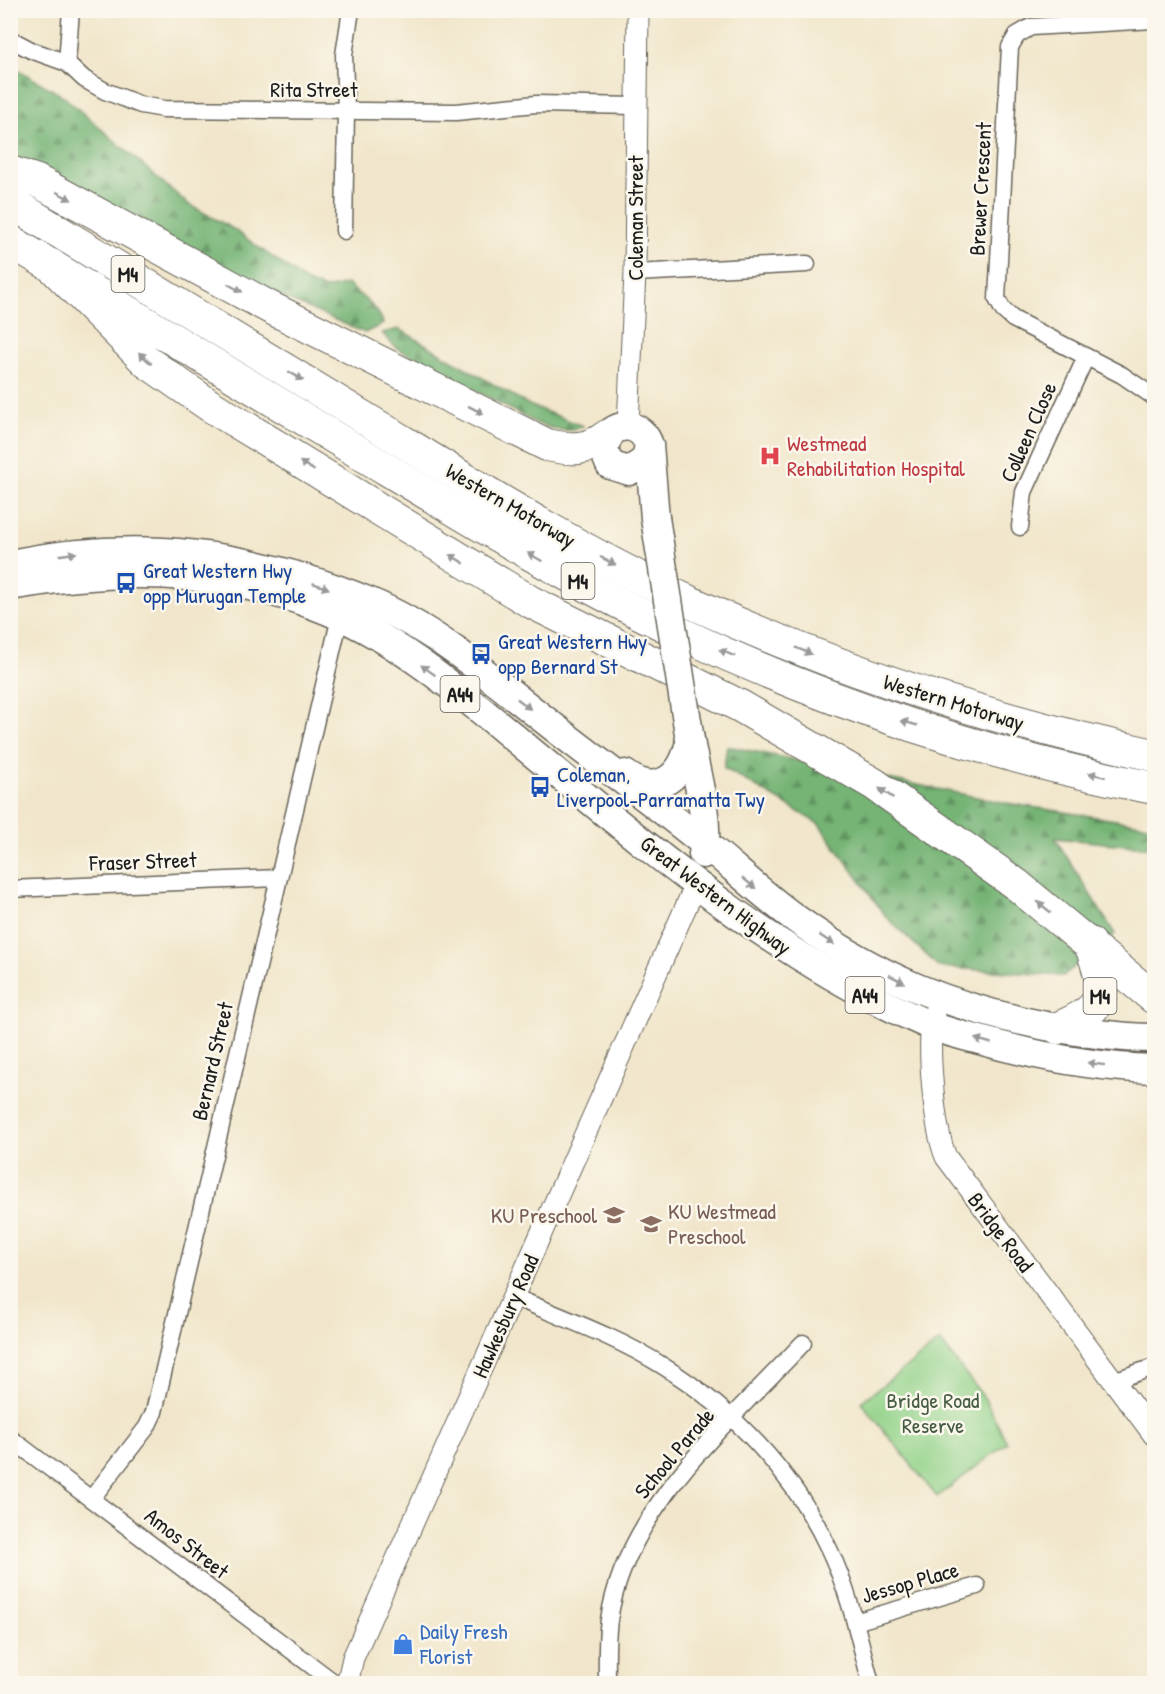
<svg xmlns="http://www.w3.org/2000/svg" width="1165" height="1694" font-family="'Patrick Hand',sans-serif">
	<defs>
		<pattern id="forest-firs" width="22" height="20" patternUnits="userSpaceOnUse" patternTransform="scale(1.5)"><rect width="22" height="20" fill="#75b475"/><path d="M5 1l3.5 6h-7zM16 11l3.5 6h-7z" fill="#5f925f"/></pattern>
	</defs>
	<rect width="100%" height="100%" fill="#fbf7ec"/>
	<filter id="ink" filterUnits="userSpaceOnUse"><feTurbulence type="fractalNoise" baseFrequency=".0167" numOctaves="2"/><feDisplacementMap in="SourceGraphic" scale="12" xChannelSelector="R" yChannelSelector="G"/><feConvolveMatrix kernelMatrix="1 2 1 2 8 2 1 2 1" color-interpolation-filters="sRGB"/></filter>
	<filter id="wash" filterUnits="userSpaceOnUse"><feTurbulence type="fractalNoise" baseFrequency=".008" numOctaves="4" result="noise"/><feDisplacementMap in="SourceGraphic" scale="24" xChannelSelector="R" yChannelSelector="G"/><feGaussianBlur stdDeviation="1.35" result="paint"/><feColorMatrix in="noise" values="0 0 0 0 0 0 0 0 0 0 0 0 0 0 0 0 0 1.4 0 .05"/><feComposite in="paint" operator="in"/></filter>
	<g filter="url(#wash)">
		<rect width="100%" height="100%" fill="#f1e6cb"/>
		<!-- forest -->
		<g fill="url(#forest-firs)" stroke="#486848" stroke-width="1.5">
			<path d="M10,65l53,31 125,108 45,25 74,53 19,7 21,-5c12,11 33,24 36,40l-18,9 -99,-43 -255,-136z"/>
			<path d="M399,329l130,76 54,21c-17,8 -30,3 -47,-3l-140,-75 -14,-15z"/>
			<polygon points="727,746 1006,803 1154,826 1154,848 1055,838 1115,934 1063,976 939,967 887,918 819,824 724,768"/>
		</g>
		<!-- park -->
		<polygon fill="#92d289" stroke="#577752" stroke-width="1.5" points="940,1341 985,1399 1007,1443 937,1497 861,1402"/>
	</g>
	<g filter="url(#ink)">
		<g fill="none" stroke-linecap="round" stroke-linejoin="round">
			<defs>
				<g id="minor">
					<polyline points="1154,20 1031,27 1017,35 1010,47 997,299 1003,310 1013,319 1122,375 1154,397"/>
					<polyline points="10,39 31,50 67,63 84,79 105,91 141,105 164,109 456,112 536,104 635,106"/>
					<polyline points="67,63 71,10"/>
					<polyline points="344,231 346,112 344,55 351,10"/>
					<polyline points="635,273 807,264"/>
					<polyline points="1020,527 1024,492 1086,357"/>
					<polyline points="10,889 278,878"/>
					<path d="M514,1297c49,21 103,40 149,69 70,43 131,108 166,183 20,42 30,89 42,135"/>
					<polyline points="1113,1381 1154,1367"/>
					<polyline points="10,1438 336,1684"/>
					<polyline points="92,1498 147,1427 154,1412 340,617"/>
					<polyline points="855,1622 977,1586"/>
					<path d="M607,1684c0,-22 -1,-44 2,-64 16,-111 122,-200 194,-277"/>
				</g>
				<g id="tertiary">
					<polyline points="628,425 635,273 638,10"/>
					<path d="M934,1013c-8,29 0,116 12,144l208,278"/>
					<polyline points="347,1684 353,1658 696,884"/>
				</g>
				<g id="trunk">
					<path d="M649,445l-3,15 -17,11 -19,-6 -6,-14 3,-15c15,-16 35,-11 42,9l6,73"/>
					<path d="M10,564c131,-26 237,-12 360,38 65,27 121,76 176,119 52,41 106,80 158,122 32,26 61,54 95,78 78,56 153,87 247,105 35,6 72,12 108,12"/>
					<path d="M10,586c106,-18 204,-19 306,20 83,31 151,93 218,148 123,101 246,206 393,270 16,7 33,11 49,15 59,17 118,28 178,30"/>
					<path d="M690,740c5,32 21,83 13,114"/>
					<path d="M625,774c33,25 59,2 65,-34"/>
				</g>
				<g id="motorway">
					<path d="M10,172l27,9 232,126 278,138c23,5 41,6 60,-9"/>
					<path d="M10,202c125,76 249,152 374,228 100,61 201,124 308,173 148,68 303,118 462,152"/>
					<path d="M10,241c112,67 224,135 335,203 110,66 219,134 335,189 147,70 314,125 474,155"/>
					<polyline points="51,265 147,362 209,405 529,601 740,706 874,784 1017,885 1154,998"/>
					<path d="M1058,1028c52,-22 49,-35 32,-85"/>
				</g>
			</defs>
			<!-- minor casing -->
			<use href="#minor" stroke="#676359" stroke-width="19"/>
			<!-- tertiary casing -->
			<use href="#tertiary" stroke="#676359" stroke-width="23"/>
			<!-- trunk casing -->
			<use href="#trunk" stroke="#676359" stroke-width="31"/>
			<!-- motorway casing -->
			<use href="#motorway" stroke="#676359" stroke-width="34"/>
			<!-- minor -->
			<use href="#minor" stroke="#fff" stroke-width="16"/>
			<!-- tertiary -->
			<use href="#tertiary" stroke="#fff" stroke-width="21"/>
			<!-- trunk -->
			<use href="#trunk" stroke="#fff" stroke-width="28"/>
			<!-- motorway -->
			<use href="#motorway" stroke="#fff" stroke-width="32"/>
			<defs>
				<polyline id="trunk-bridge" points="655,518 690,740"/>
			</defs>
			<!-- trunk-bridge casing -->
			<use href="#trunk-bridge" stroke="#676359" stroke-width="31" stroke-linecap="butt"/>
			<!-- trunk-bridge -->
			<use href="#trunk-bridge" stroke="#fff" stroke-width="28"/>
		</g>
		<!-- one-way arrows -->
		<defs><path id="oneway-solid" d="M-6-.8H1V-3.2L6.5 0L1 3.2V.8H-6Z" transform="scale(1.5)"/></defs>
		<g fill="#999">
			<use href="#oneway-solid" transform="translate(64 196) rotate(28)"/>
			<use href="#oneway-solid" transform="translate(235 288) rotate(28)"/>
			<use href="#oneway-solid" transform="translate(145 358) rotate(-138)"/>
			<use href="#oneway-solid" transform="translate(296 376) rotate(31)"/>
			<use href="#oneway-solid" transform="translate(476 410) rotate(27)"/>
			<use href="#oneway-solid" transform="translate(307 466) rotate(-148)"/>
			<use href="#oneway-solid" transform="translate(68 554) rotate(-8)"/>
			<use href="#oneway-solid" transform="translate(535 557) rotate(-150)"/>
			<use href="#oneway-solid" transform="translate(457 559) rotate(-149)"/>
			<use href="#oneway-solid" transform="translate(608 561) rotate(28)"/>
			<use href="#oneway-solid" transform="translate(321 586) rotate(19)"/>
			<use href="#oneway-solid" transform="translate(804 651) rotate(23)"/>
			<use href="#oneway-solid" transform="translate(727 653) rotate(-157)"/>
			<use href="#oneway-solid" transform="translate(428 670) rotate(-145)"/>
			<use href="#oneway-solid" transform="translate(524 704) rotate(38)"/>
			<use href="#oneway-solid" transform="translate(909 723) rotate(-163)"/>
			<use href="#oneway-solid" transform="translate(1097 775) rotate(-167)"/>
			<use href="#oneway-solid" transform="translate(886 793) rotate(-146)"/>
			<use href="#oneway-solid" transform="translate(749 883) rotate(39)"/>
			<use href="#oneway-solid" transform="translate(1044 907) rotate(-141)"/>
			<use href="#oneway-solid" transform="translate(827 940) rotate(33)"/>
			<use href="#oneway-solid" transform="translate(897 979) rotate(27)"/>
			<use href="#oneway-solid" transform="translate(983 1041) rotate(-164)"/>
			<use href="#oneway-solid" transform="translate(1096 1064) rotate(-173)"/>
		</g>
	</g>
	<!-- icons -->
	<defs>
		<symbol id="hospital-bare" viewBox="-9 -9 18 18"><path d="M-5-5h3v3.5h4V-5h3V5h-3V1.5h-4V5h-3Z" fill="#e0444e" stroke="#fbf7ec" stroke-width="2.5" paint-order="stroke"/></symbol>
		<symbol id="bus-bare" viewBox="-9 -9 18 18"><path d="M-5-6H5V4H4V6H2V4H-2V6H-4V4H-5ZM-3.5-4V0h7V-4ZM-3.5 1.2v1.5H-2V1.2ZM2 1.2v1.5H3.5V1.2Z" fill="#1a4fb4" stroke="#fbf7ec" stroke-width="2.5" paint-order="stroke"/></symbol>
		<symbol id="school-bare" viewBox="-9 -9 18 18"><path d="M0-5L7-2L0 1L-7-2ZM-4 1L0 2.5L4 1V4Q0 6-4 4Z" fill="#8d6e63" stroke="#fbf7ec" stroke-width="2.5" paint-order="stroke"/></symbol>
		<symbol id="shop-bare" viewBox="-9 -9 18 18"><path d="M-5-2.5h2.3a2.7 3.5 0 0 1 5.4 0H5L5.5 6h-11ZM-1.5-2.5h3a1.5 2.3 0 0 0-3 0Z" fill="#3f7fe0" stroke="#fbf7ec" stroke-width="2.5" paint-order="stroke"/></symbol>
	</defs>
	<g fill-rule="evenodd">
		<use href="#hospital-bare" x="755" y="441" width="30" height="30"/>
		<use href="#bus-bare" x="111" y="568" width="30" height="30"/>
		<use href="#bus-bare" x="466" y="639" width="30" height="30"/>
		<use href="#bus-bare" x="525" y="772" width="30" height="30"/>
		<use href="#school-bare" x="599" y="1200" width="30" height="30"/>
		<use href="#school-bare" x="636" y="1209" width="30" height="30"/>
		<use href="#shop-bare" x="388" y="1629" width="30" height="30"/>
	</g>
	<g text-anchor="middle" dominant-baseline="central" stroke-width="5" stroke-linejoin="round" paint-order="stroke">
		<!-- shield labels -->
		<g fill="#fbf7ec" stroke="#5f5e5a" stroke-width="1.5">
			<rect x="111.5" y="256" width="33" height="36" rx="4.5"/>
			<rect x="561.5" y="563" width="33" height="36" rx="4.5"/>
			<rect x="440.5" y="676" width="39" height="36" rx="4.5"/>
			<rect x="845.5" y="977" width="39" height="36" rx="4.5"/>
			<rect x="1083.5" y="978" width="33" height="36" rx="4.5"/>
		</g>
		<g font-size="21" font-weight="bold" fill="#1c1c1c">
			<text x="128" y="274">M4</text>
			<text x="578" y="581">M4</text>
			<text x="460" y="694">A44</text>
			<text x="865" y="995">A44</text>
			<text x="1100" y="996">M4</text>
		</g>
		<!-- street labels -->
		<g font-size="22" fill="#1c1c1c" stroke="#fbf7ec">
			<text x="314" y="89">Rita Street</text>
			<text transform="translate(980 189) rotate(-87)">Brewer Crescent</text>
			<text transform="translate(635 218) rotate(-90)">Coleman Street</text>
			<text transform="translate(1028 432) rotate(-66)">Colleen Close</text>
			<text transform="translate(511 505) rotate(30)">Western Motorway</text>
			<text transform="translate(954 702) rotate(17)">Western Motorway</text>
			<text transform="translate(143 861) rotate(-2)">Fraser Street</text>
			<text transform="translate(716 895) rotate(37)">Great Western Highway</text>
			<text transform="translate(212 1061) rotate(-77)">Bernard Street</text>
			<text transform="translate(1001 1232) rotate(53)">Bridge Road</text>
			<text transform="translate(505 1316) rotate(-66)">Hawkesbury Road</text>
			<text transform="translate(674 1453) rotate(-50)">School Parade</text>
			<text transform="translate(187 1543) rotate(38)">Amos Street</text>
			<text transform="translate(910 1582) rotate(-16)">Jessop Place</text>
		</g>
		<!-- health labels -->
		<g font-size="22" fill="#be3a42" stroke="#fbf7ec" text-anchor="start">
			<text x="787" y="443">Westmead<tspan x="787" dy="25">Rehabilitation Hospital</tspan></text>
		</g>
		<!-- transit labels -->
		<g font-size="22" fill="#164399" stroke="#fbf7ec" text-anchor="start">
			<text x="143" y="570">Great Western Hwy<tspan x="143" dy="25">opp Murugan Temple</tspan></text>
			<text x="498" y="641">Great Western Hwy<tspan x="498" dy="25">opp Bernard St</tspan></text>
			<text x="557" y="774">Coleman,<tspan x="557" dy="25">Liverpool-Parramatta Twy</tspan></text>
		</g>
		<!-- education labels -->
		<g font-size="22" fill="#785e54" stroke="#fbf7ec" text-anchor="start">
			<text x="668" y="1211">KU Westmead<tspan x="668" dy="25">Preschool</tspan></text>
			<text x="597" y="1215" text-anchor="end">KU Preschool</text>
		</g>
		<!-- park labels -->
		<g font-size="22" fill="#455c42" stroke="#fbf7ec">
			<text x="933" y="1400">Bridge Road<tspan x="933" dy="25">Reserve</tspan></text>
		</g>
		<!-- shop labels -->
		<g font-size="22" fill="#366cbe" stroke="#fbf7ec" text-anchor="start">
			<text x="420" y="1631">Daily Fresh<tspan x="420" dy="25">Florist</tspan></text>
		</g>
	</g>
	<!-- margin -->
	<rect width="1165" height="1694" fill="none" stroke="#fbf7ec" stroke-width="36"/>
</svg>
